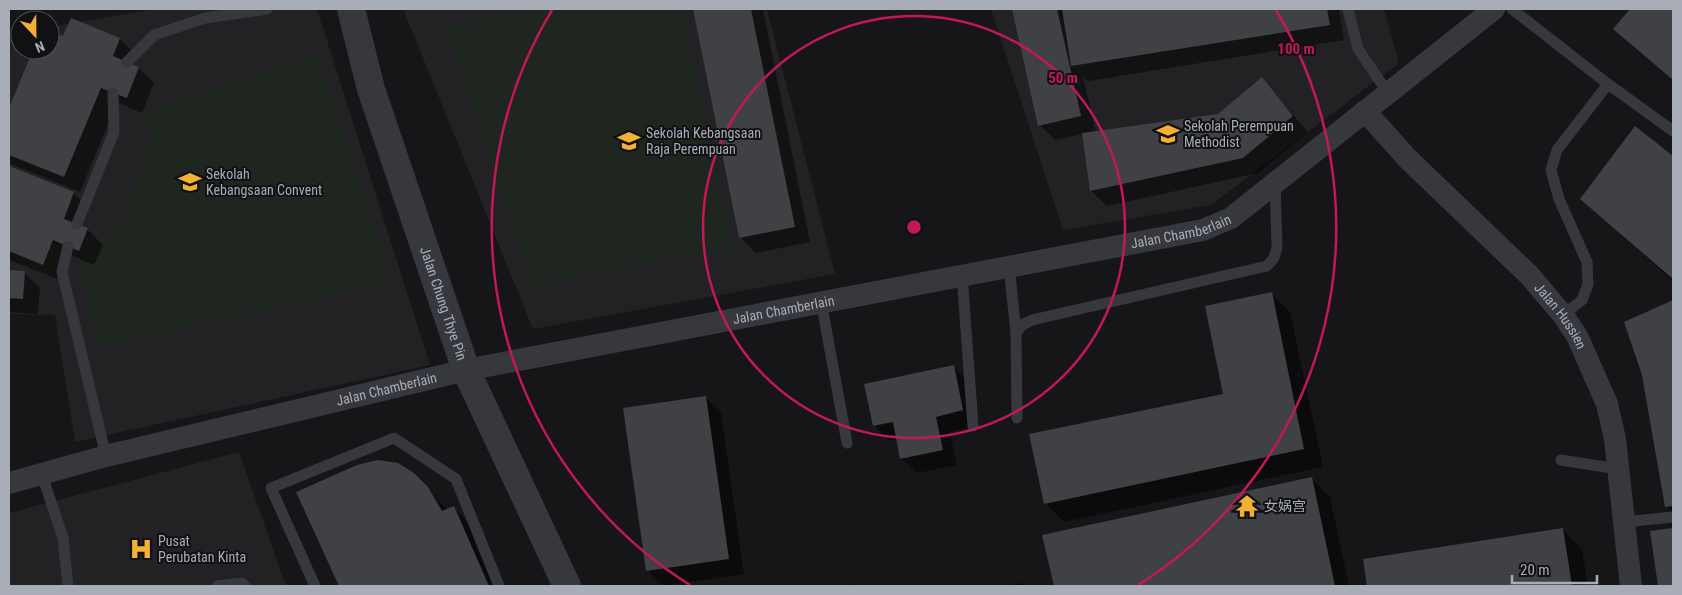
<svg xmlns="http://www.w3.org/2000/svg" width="1682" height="595" font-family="'Roboto Condensed','Noto Sans SC',sans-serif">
	<rect width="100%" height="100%" fill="#161618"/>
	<!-- built -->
	<g fill="#222225">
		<polygon points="155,9 317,9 430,365 75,442 55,315 9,314 9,35 20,33 20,50 50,50 50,27"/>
		<polygon points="403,9 767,9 835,274 533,329"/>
		<polygon points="991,9 1384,9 1399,63 1211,205 1063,230"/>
		<polygon points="239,452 286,586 9,586 9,513"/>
	</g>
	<!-- green -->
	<g fill="#1e261f">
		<polygon points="542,9 681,9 733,247 533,287 445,26"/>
		<polygon points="318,55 393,283 98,347 78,258 117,233 152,133 143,112"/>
	</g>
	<!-- shadow -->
	<g fill="#0007">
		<polygon points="695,9 763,9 810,242 756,253 740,237"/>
		<polygon points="1013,9 1339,9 1344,40 1088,81 1083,77 1096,132 1218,115 1262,79 1308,132 1258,173 1107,206 1091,191 1083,134 1055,140 1040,125"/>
		<polygon points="1632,9 1673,9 1673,81 1615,29"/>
		<polygon points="50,32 64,38 120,39 135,54 131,65 139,68 154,83 142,113 117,102 80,192 9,163 9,112 34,50 50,50"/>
		<polygon points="1635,128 1673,158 1673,281 1582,199"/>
		<polygon points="9,168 74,193 89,209 82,227 87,229 103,245 94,265 68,254 58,279 9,260"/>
		<polygon points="9,271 24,272 40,288 38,314 9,312"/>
		<polygon points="1272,294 1290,312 1323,467 1064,522 1045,503 1224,395"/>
		<polygon points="1673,301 1673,513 1667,506 1643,375 1626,322"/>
		<polygon points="954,367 969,382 978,426 950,432 957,465 917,473 901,458 897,439 889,441 874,425"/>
		<polygon points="705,397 721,412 744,574 663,586 648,571"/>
		<polygon points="413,474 448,510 454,508 473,527 499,586 340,586 297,492"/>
		<polygon points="1311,478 1330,497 1349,586 1055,586 1044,536"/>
		<polygon points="1673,529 1673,586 1659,586 1652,532"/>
		<polygon points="1563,530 1582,549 1588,586 1369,586 1365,561"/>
		<polygon points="1022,583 1026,586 1004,586"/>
		<polygon points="858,584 861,586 841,586"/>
	</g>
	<!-- building -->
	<g fill="#404145">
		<polygon points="693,9 751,9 795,227 739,238"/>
		<polygon points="1012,9 1057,9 1081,116 1038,126"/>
		<polygon points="1062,9 1327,9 1330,25 1071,66"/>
		<polygon points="1630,9 1673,9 1673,80 1613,29"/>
		<polygon points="71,18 120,38 113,56 139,67 127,98 101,88 64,177 9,155 9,108 33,50 50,50 50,31 63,36"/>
		<polygon points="1262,77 1293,116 1243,158 1090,191 1082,133 1218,114"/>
		<polygon points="1635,126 1673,156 1673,279 1580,199"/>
		<polygon points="9,166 74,192 64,219 88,228 79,251 53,240 43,265 9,251"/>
		<polygon points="9,270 25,271 23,299 9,298"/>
		<polygon points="1272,292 1304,449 1044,504 1029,434 1223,394 1205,306"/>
		<polygon points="1673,300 1673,506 1665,507 1642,375 1624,322"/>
		<polygon points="954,365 963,410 936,417 943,450 900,459 893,422 873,426 864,384"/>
		<polygon points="706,396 729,559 646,571 623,408"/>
		<polygon points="378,460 398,463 414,473 428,487 442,511 454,506 489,586 339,586 296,492 357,465"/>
		<polygon points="1312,477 1335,586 1054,586 1042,535"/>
		<polygon points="1563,528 1572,586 1367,586 1363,559"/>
		<polygon points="1673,528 1673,586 1658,586 1650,531"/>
	</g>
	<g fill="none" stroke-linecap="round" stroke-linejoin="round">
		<!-- service -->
		<g stroke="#37383d" stroke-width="11">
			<polyline points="1348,9 1358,49 1388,93"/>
			<polyline points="1512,9 1608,84 1673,131"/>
			<polyline points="127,62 154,35 205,18 267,9"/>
			<polyline points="77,224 114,132 113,93"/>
			<polyline points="68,246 62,272 106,456"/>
			<polyline points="1009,266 1016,333"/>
			<polyline points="962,275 973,426"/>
			<polyline points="821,301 847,443"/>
			<polyline points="1563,315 1582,300 1588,284 1587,262 1559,199 1551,170 1557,150 1608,84"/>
			<polyline points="1017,418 1016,333 1022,325 1032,320 1267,266 1274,258 1277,248 1275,182"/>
			<polyline points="1561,460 1618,469"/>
			<polyline points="42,475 63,538 68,586"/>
			<polyline points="1624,522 1673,517"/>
			<polyline points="217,586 242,583 245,586"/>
			<polyline points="315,586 271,488 394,438 456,479 499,586"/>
		</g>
		<!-- minor -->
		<g stroke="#37383d" stroke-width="22">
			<path id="s1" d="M1365,111l43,48 122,117 33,39 14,21 30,68 8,35 16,147"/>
			<path id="s2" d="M9,483l97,-27 360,-86 737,-140 28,-12 263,-209"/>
		</g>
		<!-- tertiary -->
		<path stroke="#37383d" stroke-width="28" id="s3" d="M351,9l20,80 95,281 101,216"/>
	</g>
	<!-- distance rings -->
	<g fill="none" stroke="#c2185b" stroke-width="2.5">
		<circle cx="914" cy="227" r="211"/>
		<path d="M690 585A422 422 0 0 1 552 10M1276 10A422 422 0 0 1 1138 585"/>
	</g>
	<!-- icons -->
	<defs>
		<symbol id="school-bare" viewBox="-9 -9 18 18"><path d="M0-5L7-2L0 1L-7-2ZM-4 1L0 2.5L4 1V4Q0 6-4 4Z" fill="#f2b134" stroke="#111113" stroke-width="2.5" paint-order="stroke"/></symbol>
		<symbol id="temple-bare" viewBox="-9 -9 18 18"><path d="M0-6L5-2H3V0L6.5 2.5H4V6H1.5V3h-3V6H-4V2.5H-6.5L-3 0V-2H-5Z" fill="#f2b134" stroke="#111113" stroke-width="2.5" paint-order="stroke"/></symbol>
		<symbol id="hospital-bare" viewBox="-9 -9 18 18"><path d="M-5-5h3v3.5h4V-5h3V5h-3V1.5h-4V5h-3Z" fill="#f2b134" stroke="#111113" stroke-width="2.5" paint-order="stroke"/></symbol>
	</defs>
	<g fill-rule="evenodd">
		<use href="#school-bare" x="1152" y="118" width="32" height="32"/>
		<use href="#school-bare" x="613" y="125" width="32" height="32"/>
		<use href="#school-bare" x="174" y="166" width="32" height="32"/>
		<use href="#temple-bare" x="1231" y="490" width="32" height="32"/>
		<use href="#hospital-bare" x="125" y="533" width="32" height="32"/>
	</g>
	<g text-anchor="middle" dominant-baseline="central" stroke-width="4" stroke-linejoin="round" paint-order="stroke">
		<!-- poi labels -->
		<g font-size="14" fill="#a8adb8" stroke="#111113" text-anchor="start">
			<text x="1184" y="126">Sekolah Perempuan<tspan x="1184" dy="16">Methodist</tspan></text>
			<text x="646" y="133">Sekolah Kebangsaan<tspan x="646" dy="16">Raja Perempuan</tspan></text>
			<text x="206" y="174">Sekolah<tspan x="206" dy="16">Kebangsaan Convent</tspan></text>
			<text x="1264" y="506">女娲宫</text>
			<text x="158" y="541">Pusat<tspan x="158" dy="16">Perubatan Kinta</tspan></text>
		</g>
		<!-- street labels -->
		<g font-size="14" fill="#a8adb8" stroke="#111113">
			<text stroke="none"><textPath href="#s2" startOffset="1199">Jalan Chamberlain</textPath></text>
			<text stroke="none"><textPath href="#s3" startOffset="309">Jalan Chung Thye Pin</textPath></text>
			<text stroke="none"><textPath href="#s2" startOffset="794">Jalan Chamberlain</textPath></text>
			<text stroke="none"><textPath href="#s1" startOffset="284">Jalan Hussien</textPath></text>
			<text stroke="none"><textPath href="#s2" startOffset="389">Jalan Chamberlain</textPath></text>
		</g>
	</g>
	<circle cx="914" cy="227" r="8" fill="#c2185b" stroke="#111113" stroke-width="2.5"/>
	<g font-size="15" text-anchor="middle" font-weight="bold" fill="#c2185b" stroke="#111113" stroke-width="4" stroke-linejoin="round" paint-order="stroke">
		<text x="1296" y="54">100 m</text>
		<text x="1063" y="83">50 m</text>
	</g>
	<!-- border -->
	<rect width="1682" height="595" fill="none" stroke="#a8adb8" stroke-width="20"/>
	<!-- north arrow -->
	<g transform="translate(35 35) rotate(158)"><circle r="24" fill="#111113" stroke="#4d4f55"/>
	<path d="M0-4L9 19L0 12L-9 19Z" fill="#f2b134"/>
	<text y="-8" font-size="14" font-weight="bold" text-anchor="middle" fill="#a8adb8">N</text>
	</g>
	<!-- scale -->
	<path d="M1512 575v8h85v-8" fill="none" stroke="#a8adb8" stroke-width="2.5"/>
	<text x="1520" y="575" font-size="15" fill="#a8adb8" stroke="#111113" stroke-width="4" paint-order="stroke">20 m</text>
</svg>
